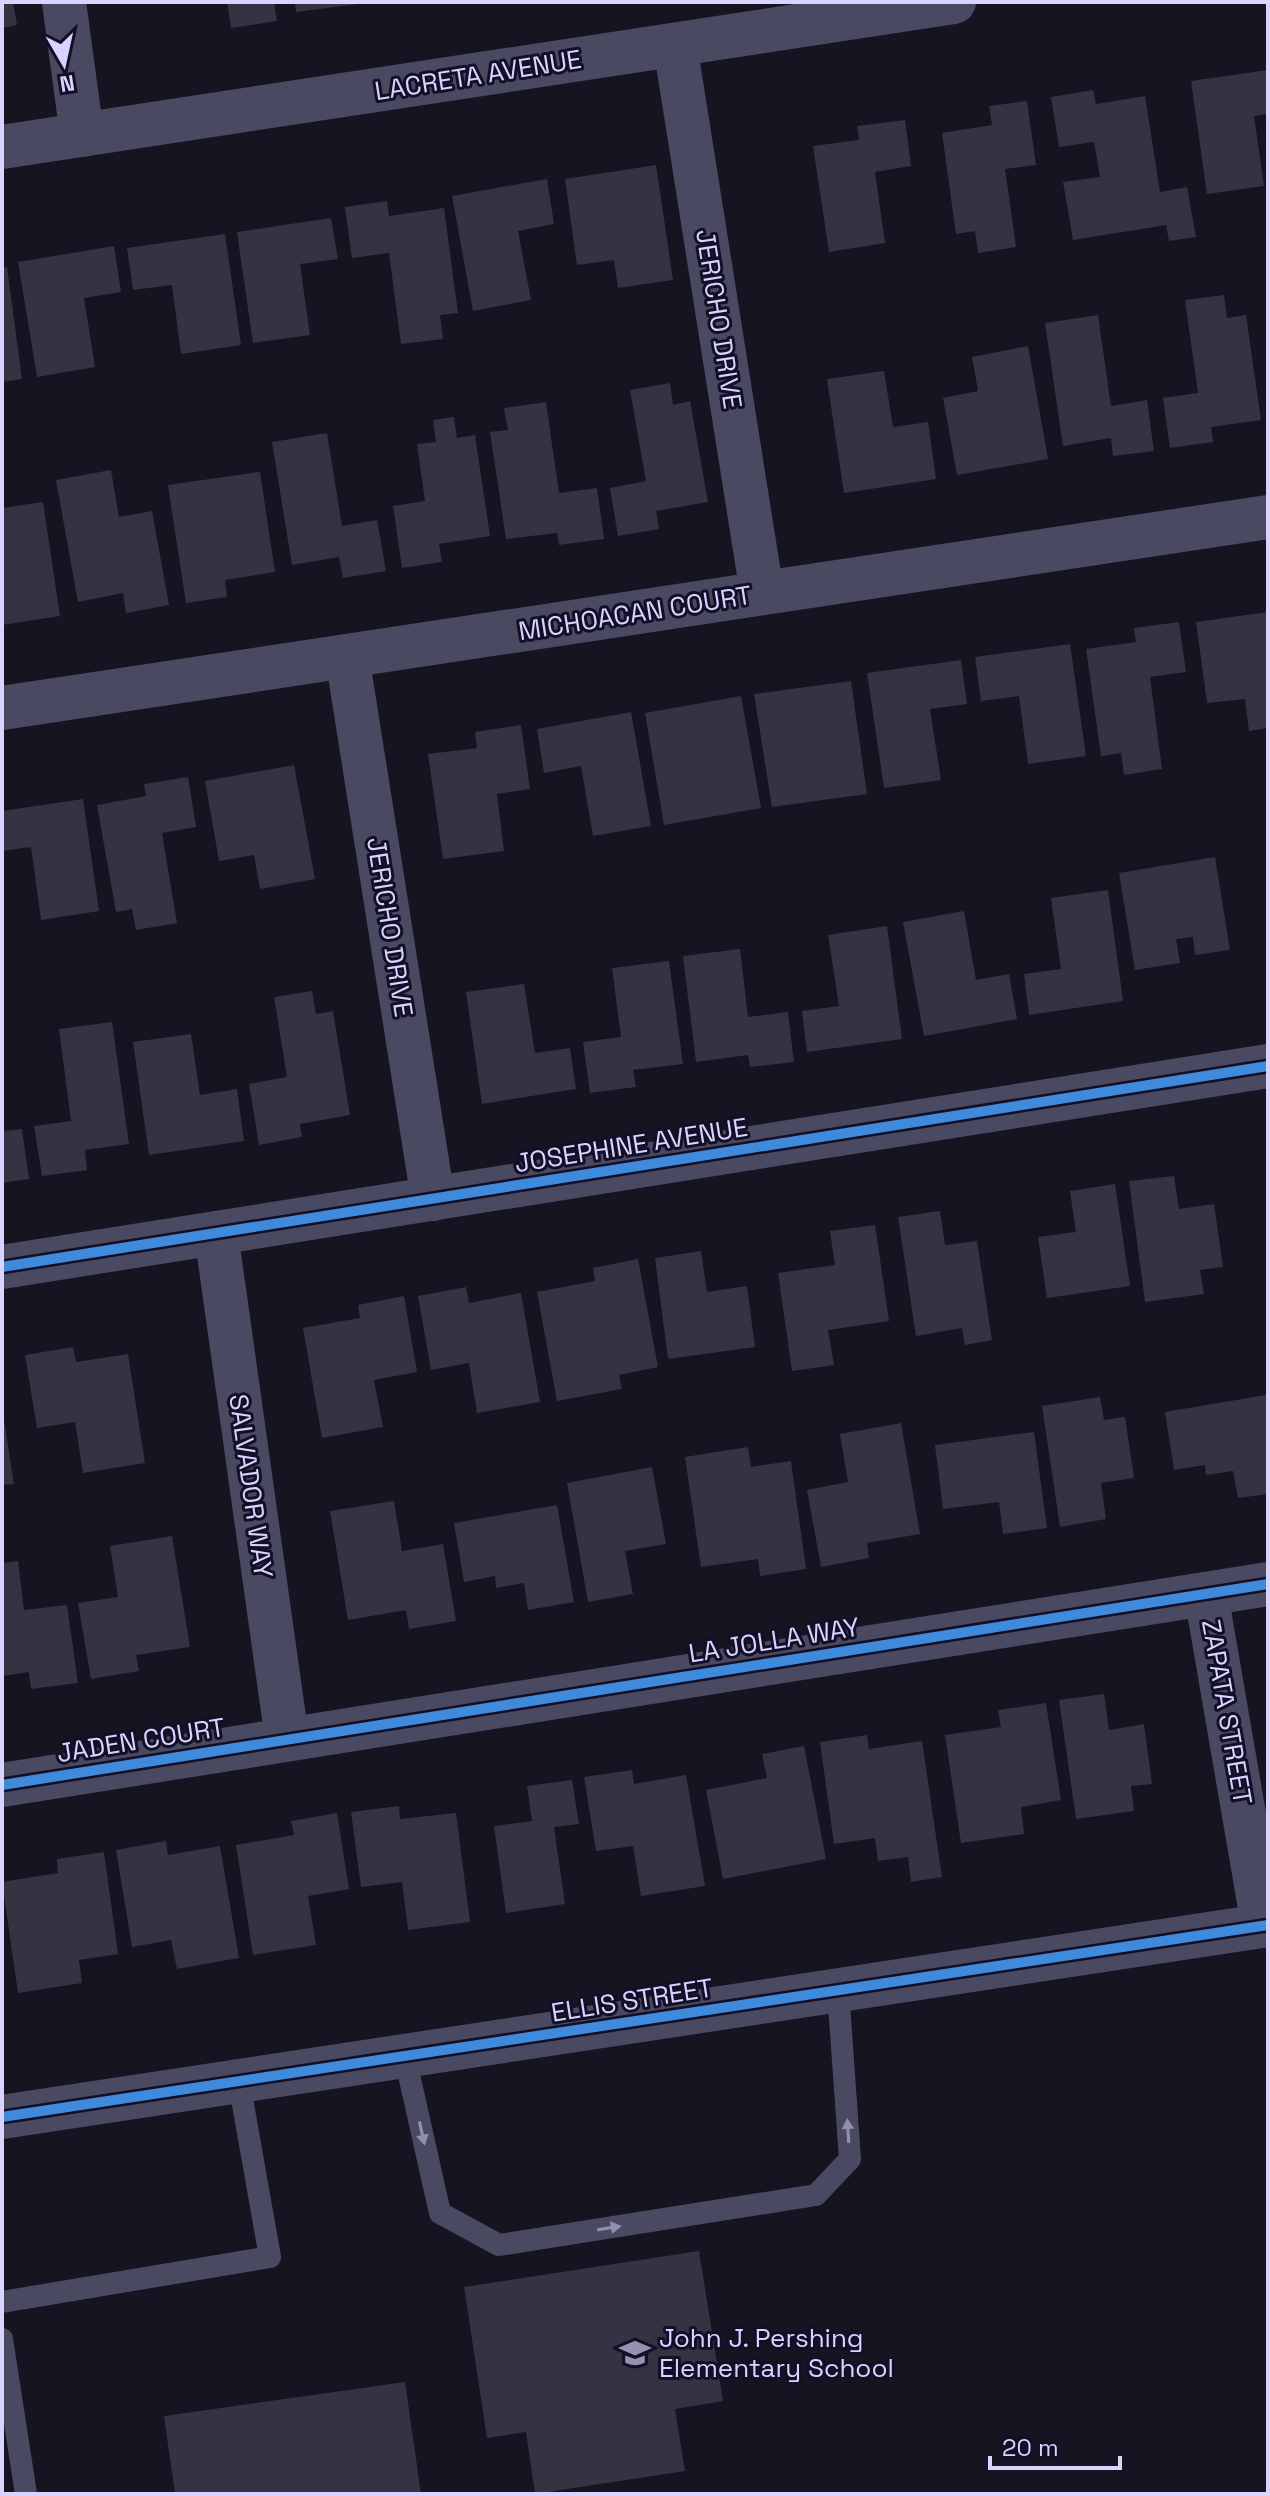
<svg xmlns="http://www.w3.org/2000/svg" width="1270" height="2496" font-family="'Space Grotesk',sans-serif">
	<rect width="100%" height="100%" fill="#161421"/>
	<!-- building -->
	<g fill="#343243">
		<polygon points="2,2 13,2 17,25 2,28"/>
		<polygon points="227,2 274,2 277,21 231,28"/>
		<polygon points="295,2 358,2 358,4 296,12"/>
		<polygon points="1268,70 1268,114 1254,116 1264,186 1207,194 1191,81"/>
		<polygon points="1093,90 1096,104 1145,96 1160,192 1187,187 1196,237 1169,241 1166,225 1073,240 1063,182 1100,177 1094,142 1059,147 1051,97"/>
		<polygon points="1027,101 1036,165 1005,169 1016,247 978,253 975,231 956,234 942,133 992,125 989,106"/>
		<polygon points="905,120 911,166 875,172 885,243 829,252 813,146 859,140 857,126"/>
		<polygon points="656,165 673,280 618,288 614,260 577,265 565,179"/>
		<polygon points="547,179 554,224 518,231 531,300 473,311 452,196"/>
		<polygon points="387,201 389,216 444,208 458,313 440,315 443,339 401,344 389,253 352,258 345,207"/>
		<polygon points="331,218 338,259 300,264 310,335 253,343 237,232"/>
		<polygon points="225,234 241,345 181,354 172,285 133,290 127,248"/>
		<polygon points="114,246 121,292 84,298 95,367 37,377 18,262"/>
		<polygon points="7,267 22,379 2,382 2,268"/>
		<polygon points="1224,295 1227,318 1246,315 1261,420 1211,427 1213,442 1170,448 1163,398 1198,393 1185,300"/>
		<polygon points="1098,315 1111,406 1147,400 1154,451 1113,456 1111,438 1063,446 1045,323"/>
		<polygon points="1028,346 1048,459 957,475 943,398 978,391 972,357"/>
		<polygon points="884,371 893,427 928,422 936,479 844,493 827,379"/>
		<polygon points="670,383 673,405 690,401 708,502 656,511 659,529 618,536 610,488 646,481 630,390"/>
		<polygon points="546,402 559,493 597,488 604,539 559,545 557,533 506,539 490,432 508,430 504,408"/>
		<polygon points="454,417 457,438 475,435 490,536 439,544 442,562 402,568 393,506 425,501 417,444 436,442 433,420"/>
		<polygon points="327,433 342,526 377,520 386,571 343,578 339,557 292,565 272,442"/>
		<polygon points="111,470 119,517 152,511 169,605 126,613 123,593 78,602 56,480"/>
		<polygon points="260,472 275,572 225,580 227,597 186,603 168,485"/>
		<polygon points="43,502 60,616 2,625 2,508"/>
		<polygon points="1268,612 1268,728 1249,731 1245,699 1207,703 1196,622"/>
		<polygon points="1179,622 1186,672 1150,677 1162,769 1124,775 1121,753 1101,756 1086,649 1136,642 1134,628"/>
		<polygon points="1070,644 1086,756 1028,764 1019,696 981,701 975,657"/>
		<polygon points="961,660 967,704 930,709 941,780 884,788 867,673"/>
		<polygon points="851,681 867,794 772,807 754,694"/>
		<polygon points="741,696 761,808 664,825 645,713"/>
		<polygon points="631,712 651,826 593,836 581,766 544,773 537,729"/>
		<polygon points="521,725 530,789 497,794 504,851 443,859 428,754 477,748 475,732"/>
		<polygon points="294,765 315,879 260,889 254,855 219,861 205,781"/>
		<polygon points="188,777 196,827 162,833 177,923 136,930 132,909 116,912 97,805 146,796 144,784"/>
		<polygon points="83,799 99,911 41,920 31,847 2,851 2,811"/>
		<polygon points="1215,857 1230,950 1195,955 1193,937 1176,939 1180,963 1135,970 1119,873"/>
		<polygon points="1108,890 1123,1001 1029,1015 1024,974 1061,969 1051,898"/>
		<polygon points="964,911 976,980 1009,974 1017,1019 924,1036 903,922"/>
		<polygon points="887,926 902,1039 807,1052 802,1011 839,1006 828,935"/>
		<polygon points="740,949 748,1017 788,1012 794,1062 750,1067 748,1055 696,1062 683,956"/>
		<polygon points="669,961 683,1064 633,1070 636,1087 590,1093 583,1042 621,1037 612,968"/>
		<polygon points="524,984 535,1053 570,1048 576,1089 482,1104 466,992"/>
		<polygon points="312,991 316,1014 333,1011 350,1115 300,1124 302,1137 259,1145 249,1084 287,1077 274,997"/>
		<polygon points="112,1022 129,1144 85,1150 87,1170 42,1176 34,1126 71,1121 59,1029"/>
		<polygon points="191,1034 200,1095 237,1089 244,1141 149,1155 133,1042"/>
		<polygon points="22,1129 29,1179 2,1183 2,1131"/>
		<polygon points="1174,1176 1179,1209 1214,1204 1223,1267 1200,1270 1204,1294 1145,1302 1129,1181"/>
		<polygon points="1115,1184 1130,1286 1047,1298 1038,1237 1076,1232 1070,1191"/>
		<polygon points="940,1211 945,1245 977,1241 992,1340 965,1345 962,1328 916,1336 898,1217"/>
		<polygon points="875,1225 889,1321 828,1330 834,1365 792,1371 778,1273 835,1265 830,1231"/>
		<polygon points="701,1251 707,1292 747,1286 755,1347 668,1359 655,1258"/>
		<polygon points="638,1259 658,1367 619,1375 622,1389 557,1401 537,1292 595,1281 593,1268"/>
		<polygon points="466,1287 469,1303 521,1293 540,1402 477,1413 469,1363 431,1370 418,1296"/>
		<polygon points="404,1296 417,1372 374,1380 383,1427 322,1438 303,1328 360,1318 358,1305"/>
		<polygon points="73,1347 76,1362 128,1354 145,1463 83,1473 75,1422 37,1428 25,1355"/>
		<polygon points="1266,1395 1268,1494 1238,1498 1233,1471 1206,1475 1205,1465 1174,1470 1165,1412"/>
		<polygon points="1100,1397 1104,1420 1125,1417 1134,1478 1101,1483 1106,1519 1060,1527 1042,1406"/>
		<polygon points="2,1407 14,1484 2,1485"/>
		<polygon points="901,1423 920,1534 867,1543 869,1558 821,1567 807,1490 848,1482 840,1434"/>
		<polygon points="1034,1432 1047,1528 1003,1534 999,1502 943,1509 935,1445"/>
		<polygon points="748,1447 751,1467 791,1461 806,1569 760,1576 758,1559 701,1567 685,1457"/>
		<polygon points="652,1467 666,1544 625,1551 633,1594 588,1602 567,1483"/>
		<polygon points="394,1501 402,1551 443,1544 456,1621 409,1629 406,1610 348,1620 330,1511"/>
		<polygon points="557,1505 574,1602 528,1610 524,1583 496,1588 495,1576 464,1582 454,1523"/>
		<polygon points="172,1536 190,1647 136,1655 139,1671 91,1679 78,1603 118,1597 110,1546"/>
		<polygon points="18,1561 24,1610 67,1605 78,1683 31,1689 29,1672 2,1676 2,1563"/>
		<polygon points="1104,1694 1109,1730 1144,1724 1152,1784 1131,1786 1134,1811 1076,1819 1059,1700"/>
		<polygon points="1046,1703 1061,1800 1021,1807 1024,1834 961,1843 945,1735 1001,1727 998,1710"/>
		<polygon points="867,1735 869,1749 922,1741 942,1877 911,1882 908,1857 878,1861 875,1838 834,1844 820,1742"/>
		<polygon points="804,1746 826,1859 723,1879 706,1790 767,1778 762,1754"/>
		<polygon points="632,1770 634,1784 686,1775 705,1886 641,1896 633,1846 596,1851 584,1777"/>
		<polygon points="572,1780 579,1824 554,1827 565,1904 506,1913 494,1826 532,1821 527,1786"/>
		<polygon points="399,1806 400,1819 456,1813 470,1922 408,1930 402,1882 361,1887 351,1812"/>
		<polygon points="337,1813 349,1889 308,1896 316,1945 253,1955 236,1845 294,1835 291,1821"/>
		<polygon points="166,1841 168,1855 220,1846 239,1958 177,1969 171,1940 132,1947 116,1850"/>
		<polygon points="104,1852 118,1954 79,1960 82,1983 18,1993 2,1882 58,1873 57,1859"/>
		<polygon points="699,2251 723,2401 675,2409 685,2471 535,2494 526,2432 487,2438 464,2287"/>
		<polygon points="405,2382 421,2494 175,2494 164,2416"/>
	</g>
	<g fill="none" stroke-linecap="round" stroke-linejoin="round">
		<!-- service -->
		<g stroke="#4a4962" stroke-width="22">
			<polyline points="405,2057 440,2213 499,2245 816,2195 850,2159 838,1990"/>
			<polyline points="2,2302 270,2257 239,2082"/>
			<polyline points="2,2339 26,2494"/>
		</g>
		<!-- minor -->
		<g stroke="#4a4962" stroke-width="44">
			<polyline points="64,2 82,135"/>
			<polyline points="675,45 762,593"/>
			<polyline points="2,147 954,2"/>
			<polyline points="347,656 433,1199"/>
			<polyline points="2,708 1268,517"/>
			<polyline points="216,1233 287,1739"/>
			<polyline points="2,1267 1268,1066"/>
			<polyline points="1206,1594 1263,1925"/>
			<polyline points="2,1785 1268,1584"/>
			<polyline points="2,2117 1268,1925"/>
		</g>
		<defs>
			<g id="cycleway">
				<polyline points="2,1267 1268,1066"/>
				<polyline points="2,1785 1268,1584"/>
				<polyline points="2,2117 1268,1925"/>
			</g>
		</defs>
		<!-- cycleway casing -->
		<use href="#cycleway" stroke="#130f26" stroke-width="15"/>
		<!-- cycleway -->
		<use href="#cycleway" stroke="#408adc" stroke-width="10"/>
	</g>
	<!-- one-way arrows -->
	<defs><path id="oneway-solid" d="M-6-.8H1V-3.2L6.5 0L1 3.2V.8H-6Z" transform="scale(2)"/></defs>
	<g fill="#928eb0">
		<use href="#oneway-solid" transform="translate(848 2131) rotate(-94)"/>
		<use href="#oneway-solid" transform="translate(422 2133) rotate(77)"/>
		<use href="#oneway-solid" transform="translate(609 2228) rotate(-9)"/>
	</g>
	<!-- icons -->
	<defs>
		<symbol id="school-bare" viewBox="-9 -9 18 18"><path d="M0-5L7-2L0 1L-7-2ZM-4 1L0 2.5L4 1V4Q0 6-4 4Z" fill="#9591b1" stroke="#130f26" stroke-width="2.5" paint-order="stroke"/></symbol>
	</defs>
	<g fill-rule="evenodd">
		<use href="#school-bare" x="613" y="2331" width="44" height="44"/>
	</g>
	<g text-anchor="middle" dominant-baseline="central" stroke-width="6" stroke-linejoin="round" paint-order="stroke">
		<!-- street labels -->
		<g font-size="26" fill="#d9d4ff" stroke="#130f26">
			<text transform="translate(478 75) rotate(-9)">LACRETA AVENUE</text>
			<text transform="translate(719 319) rotate(81)">JERICHO DRIVE</text>
			<text transform="translate(635 613) rotate(-9)">MICHOACAN COURT</text>
			<text transform="translate(390 927) rotate(81)">JERICHO DRIVE</text>
			<text transform="translate(631 1145) rotate(-9)">JOSEPHINE AVENUE</text>
			<text transform="translate(251 1486) rotate(82)">SALVADOR WAY</text>
			<text transform="translate(774 1640) rotate(-9)">LA JOLLA WAY</text>
			<text transform="translate(1227 1712) rotate(80)">ZAPATA STREET</text>
			<text transform="translate(141 1740) rotate(-9)">JADEN COURT</text>
			<text transform="translate(632 2000) rotate(-9)">ELLIS STREET</text>
		</g>
		<!-- poi labels -->
		<g font-size="26" fill="#d9d4ff" stroke="#130f26" text-anchor="start">
			<text x="659" y="2338">John J. Pershing<tspan x="659" dy="30">Elementary School</tspan></text>
		</g>
	</g>
	<!-- border -->
	<rect width="1270" height="2496" fill="none" stroke="#d9d4ff" stroke-width="8"/>
	<!-- north arrow -->
	<g transform="translate(64 64) rotate(171)" stroke="#130f26" stroke-width="6" paint-order="stroke">
	<path d="M0-6L14 30L0 20L-14 30Z" fill="#d9d4ff"/>
	<text y="-12" font-size="22" font-weight="bold" text-anchor="middle" fill="#d9d4ff">N</text>
	</g>
	<!-- scale -->
	<path d="M990 2456v12h130v-12" fill="none" stroke="#d9d4ff" stroke-width="4"/>
	<text x="1002" y="2456" font-size="24" fill="#d9d4ff" stroke="#130f26" stroke-width="6" paint-order="stroke">20 m</text>
</svg>
